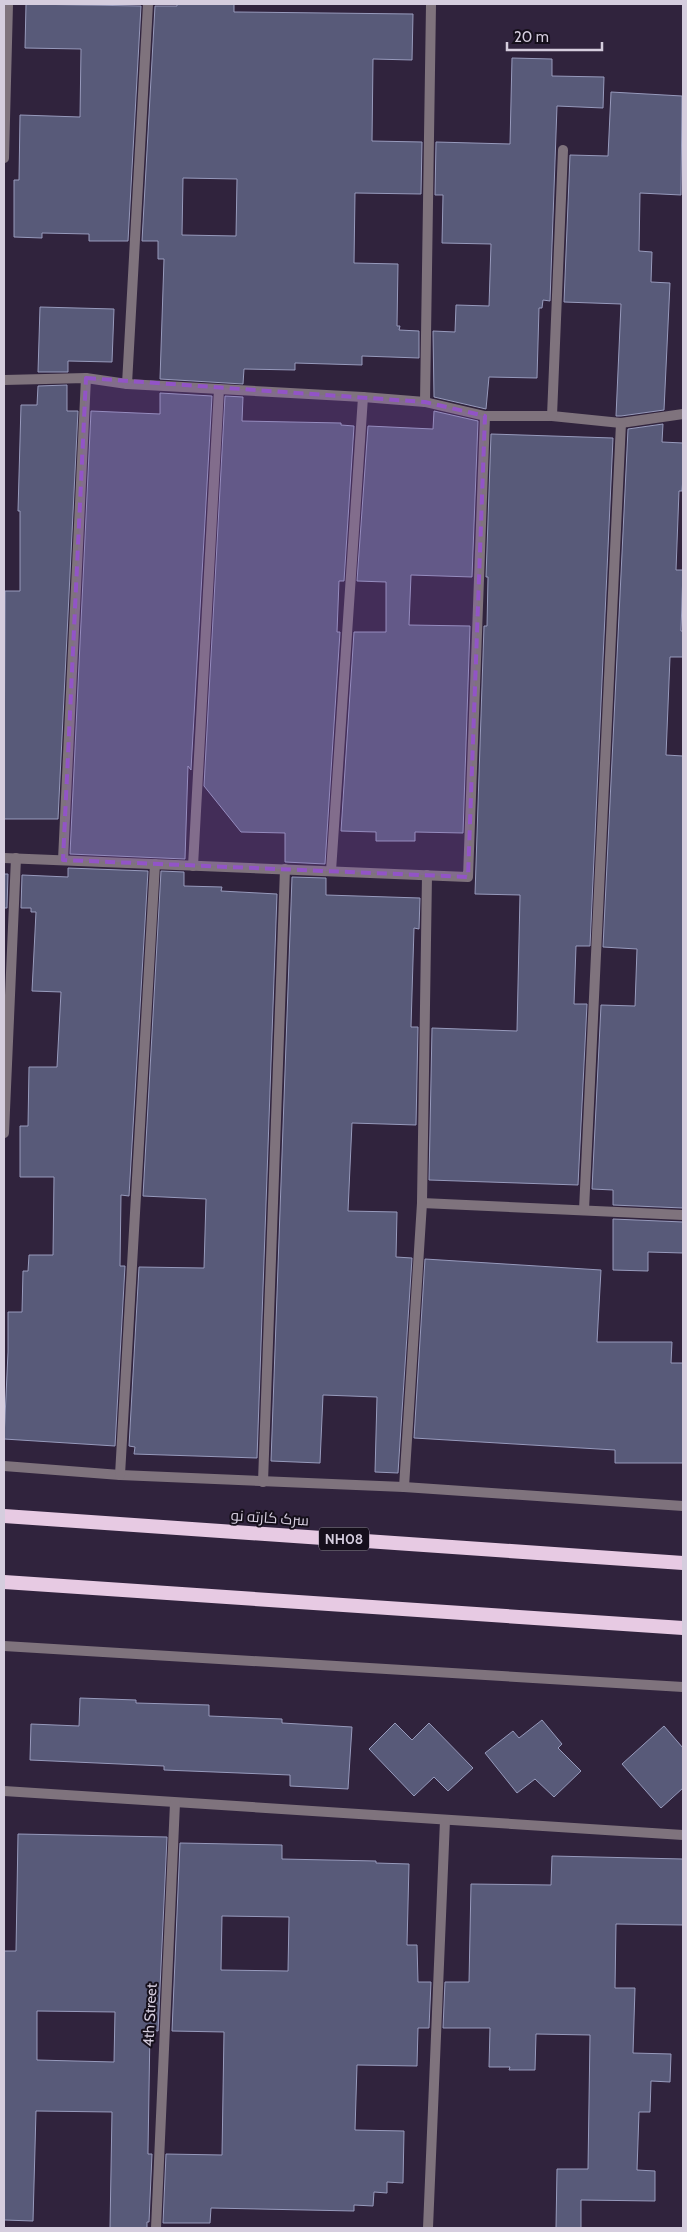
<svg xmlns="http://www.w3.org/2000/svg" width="687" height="2232" font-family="Cabin,Cairo,sans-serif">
	<rect width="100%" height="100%" fill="#30233d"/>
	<!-- building -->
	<g fill="#585a79" stroke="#979abc" fill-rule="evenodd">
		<polygon points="26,4 141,6 128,241 89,241 89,234 42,233 42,238 14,237 14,180 19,180 20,115 80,117 81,49 25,48"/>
		<path d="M177,4h57v8h4l175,2 -1,46 -39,-1 -1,82 50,1 -1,52 -66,-1 -1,70 44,1 -1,62h3l-1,4 20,1v27l-57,-2v9l-67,-2v7l-51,-1 -1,15 -83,-5 4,-120h-6v-18h-16l13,-235h22zM183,178l54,1 -1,57 -54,-1z"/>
		<polygon points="512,58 552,59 552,76 604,77 603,108 557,106 550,301 543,300 542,308 539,308 537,378 489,377 486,409 434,397 433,331 455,332 456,305 489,306 491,244 442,243 443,195 435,195 436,142 510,144"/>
		<polygon points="611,92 682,96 681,195 640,193 639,251 652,252 651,282 670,283 664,410 621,416 616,416 621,304 564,302 570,155 608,156"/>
		<polygon points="40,307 114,309 112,362 68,361 68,372 38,372"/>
		<polygon points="67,385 67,411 78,411 58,819 4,819 5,591 20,591 20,511 18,511 21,405 37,405 38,386"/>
		<polygon points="160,393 212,396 191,770 188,766 185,859 70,854 91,411 160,414"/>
		<polygon points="225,396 243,397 242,421 341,423 341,425 354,426 344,581 339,581 337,632 340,632 325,864 285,862 285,833 241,832 204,786"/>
		<polygon points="434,411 478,421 472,577 411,575 409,625 470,626 463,833 415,832 415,841 376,841 376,832 341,831 354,632 386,632 386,582 357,581 368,426 433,429"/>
		<polygon points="663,424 662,442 683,443 683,477 682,491 679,491 676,570 683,570 681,631 683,631 683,657 670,657 666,755 683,756 683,1208 613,1205 613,1190 592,1189 601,1005 635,1006 637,949 603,947 628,429"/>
		<polygon points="491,434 613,438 590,946 576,946 574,1004 587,1004 578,1185 429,1180 432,1028 517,1031 520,895 475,894 484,626 487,626 488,577 486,577"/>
		<polygon points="68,868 148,871 129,1196 121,1195 120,1266 125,1266 115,1446 4,1439 8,1352 8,1312 22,1312 23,1271 28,1271 29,1255 53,1255 54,1177 20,1177 20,1126 28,1126 29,1067 57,1067 61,992 32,991 36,912 31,912 31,908 21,908 22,875 68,877"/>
		<polygon points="161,871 184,872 184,886 222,887 221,891 277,894 257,1458 134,1454 135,1447 129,1446 139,1267 204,1268 206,1199 143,1196"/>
		<polygon points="4,874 8,874 7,908 4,908"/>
		<polygon points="292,877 326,878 326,895 420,898 419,929 414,928 411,1027 418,1027 416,1125 352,1123 348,1211 397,1212 396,1257 412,1258 398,1473 375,1472 377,1397 323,1395 320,1463 271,1461"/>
		<polygon points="613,1219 683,1222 683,1253 648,1252 648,1271 613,1270"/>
		<polygon points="425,1259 601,1270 597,1342 672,1342 671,1363 683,1363 683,1463 615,1463 615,1450 414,1438"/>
		<polygon points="80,1698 136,1700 136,1703 209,1705 209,1716 282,1719 282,1723 352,1727 348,1789 290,1786 290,1775 164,1770 164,1766 30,1760 31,1724 79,1726"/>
		<polygon points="542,1720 562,1744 558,1748 581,1771 554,1797 535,1779 517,1793 485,1753 513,1731 519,1738"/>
		<polygon points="395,1723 412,1740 429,1723 473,1768 448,1791 434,1777 414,1796 369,1749"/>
		<polygon points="664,1726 683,1748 683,1788 661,1808 622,1764"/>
		<path d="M18,1834l149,3 -9,194 -8,-1 -2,121v3h4l-3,68h-2v6h-37l2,-116 -76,-1 -3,110 -29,-1v-269h12zM37,2011l78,1 -1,50 -77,-2z"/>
		<path d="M180,1843l102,2v14l94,2v2l33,1 -2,81h10l1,37h13l-2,46h-11l-1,38 -60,-1 -2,65 49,1 -1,52 -16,-1v11l-13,-1 -1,14 -19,-1v6l-143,-3 -1,15h-47l3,-69 56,1 2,-123 -52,-1zM222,1916l67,1 -1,54 -67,-1z"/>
		<polygon points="552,1856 683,1859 683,1925 616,1924 615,1988 635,1988 633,2053 671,2054 670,2082 651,2081 650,2112 639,2112 637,2170 655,2171 655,2201 581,2200 581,2228 556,2228 557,2169 588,2169 590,2035 536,2034 535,2070 509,2070 510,2067 489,2067 490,2028 443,2028 445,1982 469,1982 471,1884 551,1885"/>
	</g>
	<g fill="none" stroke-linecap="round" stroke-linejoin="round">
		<!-- minor -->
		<g stroke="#7f737d" stroke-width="10">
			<polyline points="4,158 8,4"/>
			<polyline points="4,380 86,378 127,384 363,397 425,402 485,416 552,416 621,423 683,414"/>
			<polyline points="127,384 148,4"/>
			<polyline points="425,402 431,4"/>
			<polyline points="552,416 563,150"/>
			<polyline points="4,858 468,877 485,416"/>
			<polyline points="63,860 86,378"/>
			<polyline points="193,866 219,389"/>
			<polyline points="331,871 363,397"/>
			<polyline points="4,1133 16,858"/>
			<polyline points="422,1203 683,1215"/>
			<polyline points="584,1210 621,423"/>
			<polyline points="4,1466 120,1475 404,1487 683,1506"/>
			<polyline points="120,1475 155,864"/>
			<polyline points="263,1482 285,869"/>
			<polyline points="404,1487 422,1203 427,875"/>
			<polyline points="4,1646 683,1687"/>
			<polyline points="4,1791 683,1835"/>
			<polyline points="156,2228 175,1803"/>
			<polyline points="428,2228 445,1820"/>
		</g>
		<!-- trunk -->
		<g stroke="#e7cae3" stroke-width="14">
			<polyline points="4,1516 683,1563"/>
			<polyline points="4,1582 683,1628"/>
		</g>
	</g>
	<!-- marked area -->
	<path fill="#9254c7" fill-opacity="0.2" stroke="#9254c7" stroke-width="4" stroke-dasharray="10 6" stroke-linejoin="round" d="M86,378l339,24 60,14 -17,461 -405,-17z"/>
	<g text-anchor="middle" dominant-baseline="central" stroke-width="4" stroke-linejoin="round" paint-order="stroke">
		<!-- shield labels -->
		<rect fill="#150f1b" stroke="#9b94a4" stroke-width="1" x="319" y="1527.5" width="50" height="23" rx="4"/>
		<g font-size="14" font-weight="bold" fill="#d5cdde">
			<text x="344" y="1539">NH08</text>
		</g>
		<!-- street labels -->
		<g font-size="15" fill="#d5cdde" stroke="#150f1b">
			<text transform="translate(270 1518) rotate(4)">سرک کارته نو</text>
			<text transform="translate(150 2015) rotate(-87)">4th Street</text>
		</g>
	</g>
	<!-- border -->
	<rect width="687" height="2232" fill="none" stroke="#d5cdde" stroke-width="10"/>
	<!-- scale -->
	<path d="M507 42v8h95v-8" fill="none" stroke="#d5cdde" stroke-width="2.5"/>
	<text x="514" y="42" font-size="15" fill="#d5cdde" stroke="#150f1b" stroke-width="4" paint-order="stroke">20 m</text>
</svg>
